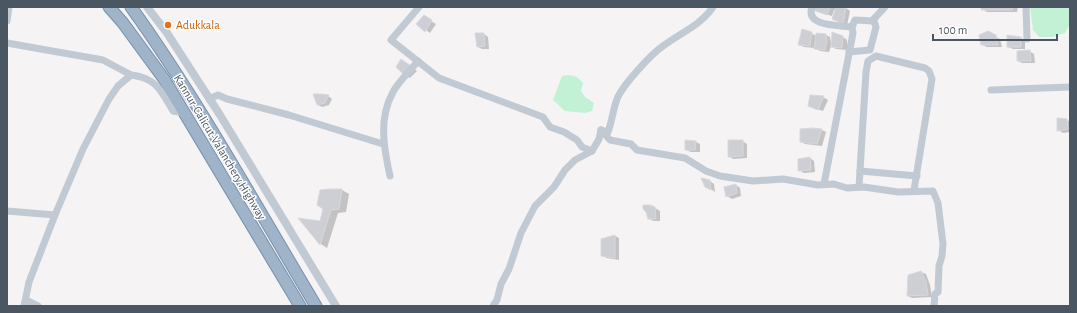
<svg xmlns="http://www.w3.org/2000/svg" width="1077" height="313" font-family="'Alegreya Sans',sans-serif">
	<rect width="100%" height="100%" fill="#f5f3f3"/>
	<!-- green -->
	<g fill="#c3f1d5">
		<polygon points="1030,7 1069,7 1070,24 1065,33 1052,37 1039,37 1033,30"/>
		<polygon points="569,75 577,77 583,83 581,91 585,97 594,103 592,111 585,113 565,111 553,100 562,76"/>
	</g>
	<!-- shadow -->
	<g fill="#0003">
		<polygon points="815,7 846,8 850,11 847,25 838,21 836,10 834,10 832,16 818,12 814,10"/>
		<polygon points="982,7 1018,7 1017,12 987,12 982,9"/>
		<polygon points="424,17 436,24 430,33 417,24"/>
		<polygon points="811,33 816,36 826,35 830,37 831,43 843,37 847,40 847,50 836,49 831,46 829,52 820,51 815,48 804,47 799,45"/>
		<polygon points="988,33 1000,39 1002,47 987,47 982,45"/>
		<polygon points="484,34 488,37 489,49 482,49 478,47"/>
		<polygon points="1021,38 1025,40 1025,49 1013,49 1008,47"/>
		<polygon points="1029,51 1034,54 1035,63 1022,63 1018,61"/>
		<polygon points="405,63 417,71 410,78 406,76"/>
		<polygon points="315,96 328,96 332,99 329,105 322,107 318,105"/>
		<polygon points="811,96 823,97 828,100 823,111 814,108"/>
		<polygon points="1067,120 1070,122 1070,132 1063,133 1058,130"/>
		<polygon points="822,130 826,132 822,146 805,144 801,142"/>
		<polygon points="686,141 696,142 700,144 700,152 691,152 686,150"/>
		<polygon points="742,141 747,144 747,158 733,159 729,156"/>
		<polygon points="810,158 814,161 815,172 804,173 799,170"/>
		<polygon points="710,181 714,184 715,192 706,186"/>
		<polygon points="736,185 740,188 741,196 732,199 727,196"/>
		<polygon points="342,190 349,194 346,212 338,213 327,248 321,244 301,219 321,222"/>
		<polygon points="655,208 660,211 660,221 653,221 648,218"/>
		<polygon points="615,236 619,238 619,260 607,258 602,256"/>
		<polygon points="921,272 926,274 930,285 932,297 912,298 908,296"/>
	</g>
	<!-- building -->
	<g fill="#cdcfd5" stroke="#d7d9de">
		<polygon points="814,7 830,7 827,15 813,10"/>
		<polygon points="836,7 846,8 843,24 832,19"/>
		<polygon points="981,7 1013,7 1012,10 981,10"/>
		<polygon points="424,15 432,20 425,32 416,24"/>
		<polygon points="802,29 812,32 810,46 798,45"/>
		<polygon points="988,31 996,35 998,45 981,45 979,35"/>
		<polygon points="832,32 843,36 842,48 831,47"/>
		<polygon points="475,33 484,33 485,46 477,47"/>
		<polygon points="816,33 826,34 827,41 825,50 814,49"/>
		<polygon points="1007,35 1021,37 1021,47 1007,47"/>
		<polygon points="1030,50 1031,61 1017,61 1017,51"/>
		<polygon points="401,59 414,68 405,76 396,67"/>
		<polygon points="313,94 321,94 329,95 325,103 317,105"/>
		<polygon points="810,95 824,96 818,110 808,106"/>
		<polygon points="1057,118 1067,119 1068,129 1057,131"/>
		<polygon points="812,128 822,129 817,144 800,142 800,129"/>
		<polygon points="685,140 696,141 695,150 685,150"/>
		<polygon points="728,140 743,140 743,156 728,157"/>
		<polygon points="810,157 811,170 798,171 798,159"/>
		<polygon points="701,178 710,180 711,190 705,187"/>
		<polygon points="736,184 737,193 726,197 724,187"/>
		<polygon points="330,189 342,189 339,209 331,210 320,245 298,218 320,221 323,209 317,205 320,190"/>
		<polygon points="643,205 650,205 655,207 656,219 648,219 646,212 643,209"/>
		<polygon points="615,235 615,258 601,256 601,239"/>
		<polygon points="921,271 926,282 928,295 907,296 908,275"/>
	</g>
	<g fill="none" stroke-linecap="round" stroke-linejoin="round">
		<defs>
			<g id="trunk">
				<polyline points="109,7 123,23 164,79 300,306"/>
				<path d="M131,7c68,95 125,199 185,299"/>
			</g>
		</defs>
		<!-- trunk casing -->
		<use href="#trunk" stroke="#7690ad" stroke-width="13"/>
		<!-- minor -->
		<g stroke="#c1cad2" stroke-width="7">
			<polyline points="419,7 391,40 439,78 543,117 550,127 564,132 577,140 582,147 592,151"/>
			<path d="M812,7c-7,20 27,18 40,20l1,6 -29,151"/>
			<polyline points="1026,7 1027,39"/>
			<polyline points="7,21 9,7"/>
			<polyline points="872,21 885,7"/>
			<polyline points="7,43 103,60 131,75"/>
			<polyline points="849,52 870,50 876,27 874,21 855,20 852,27"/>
			<polyline points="991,90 1070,87"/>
			<polyline points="209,99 218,95 227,99 289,115 383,144"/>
			<polyline points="601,130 610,140 631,144 637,150 685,158 706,171 720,176 753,181 783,179 818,185 834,184 847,188 864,187 898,192 933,191 938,203 943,244 942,256 939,266 938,292 935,294 934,306"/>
			<path d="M601,130l7,2c4,-11 5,-22 9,-33 5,-13 34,-45 46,-53 17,-13 38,-21 50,-39"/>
			<polyline points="860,171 917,176"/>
			<path d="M390,176c-6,-27 -12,-57 3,-84 6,-11 17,-21 25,-31"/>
			<polyline points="859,187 866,72 868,61 876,56 925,68 929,71 932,79 914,190"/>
			<polyline points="7,211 55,215"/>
			<polyline points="26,300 38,306"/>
			<path d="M24,306l5,-24 26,-67 28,-66 26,-50 9,-13 13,-11c26,3 30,16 42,36l11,2"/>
			<polyline points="493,306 497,300 501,284 509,269 521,233 535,206 554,187 565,170 575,160 592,151 599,139 601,130"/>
		</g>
		<!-- tertiary -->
		<polyline stroke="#c1cad2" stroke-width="8" points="147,7 167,33 220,115 336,306"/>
		<!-- trunk -->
		<use href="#trunk" stroke="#9fb4c9" stroke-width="11"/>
	</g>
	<!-- markers -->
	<circle fill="#e8710a" stroke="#fff" stroke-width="1.5" cx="168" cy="25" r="4"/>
	<g text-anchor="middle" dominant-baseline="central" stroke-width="3" stroke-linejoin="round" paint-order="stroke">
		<!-- food labels -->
		<g font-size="12" fill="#c56008" stroke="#fff" text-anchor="start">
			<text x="176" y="25">Adukkala</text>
		</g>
		<!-- street labels -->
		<g font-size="12" fill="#4a5661" stroke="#fff">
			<text transform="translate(220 147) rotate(59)">Kannur-Calicut-Valanchery Highway</text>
		</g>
	</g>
	<!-- border -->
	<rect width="1077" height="313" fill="none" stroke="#4a5661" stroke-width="16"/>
	<!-- scale -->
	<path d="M933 34v6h124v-6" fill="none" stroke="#4a5661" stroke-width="2"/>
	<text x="939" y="34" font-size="12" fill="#4a5661" stroke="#ffffff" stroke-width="3" paint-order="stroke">100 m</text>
</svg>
